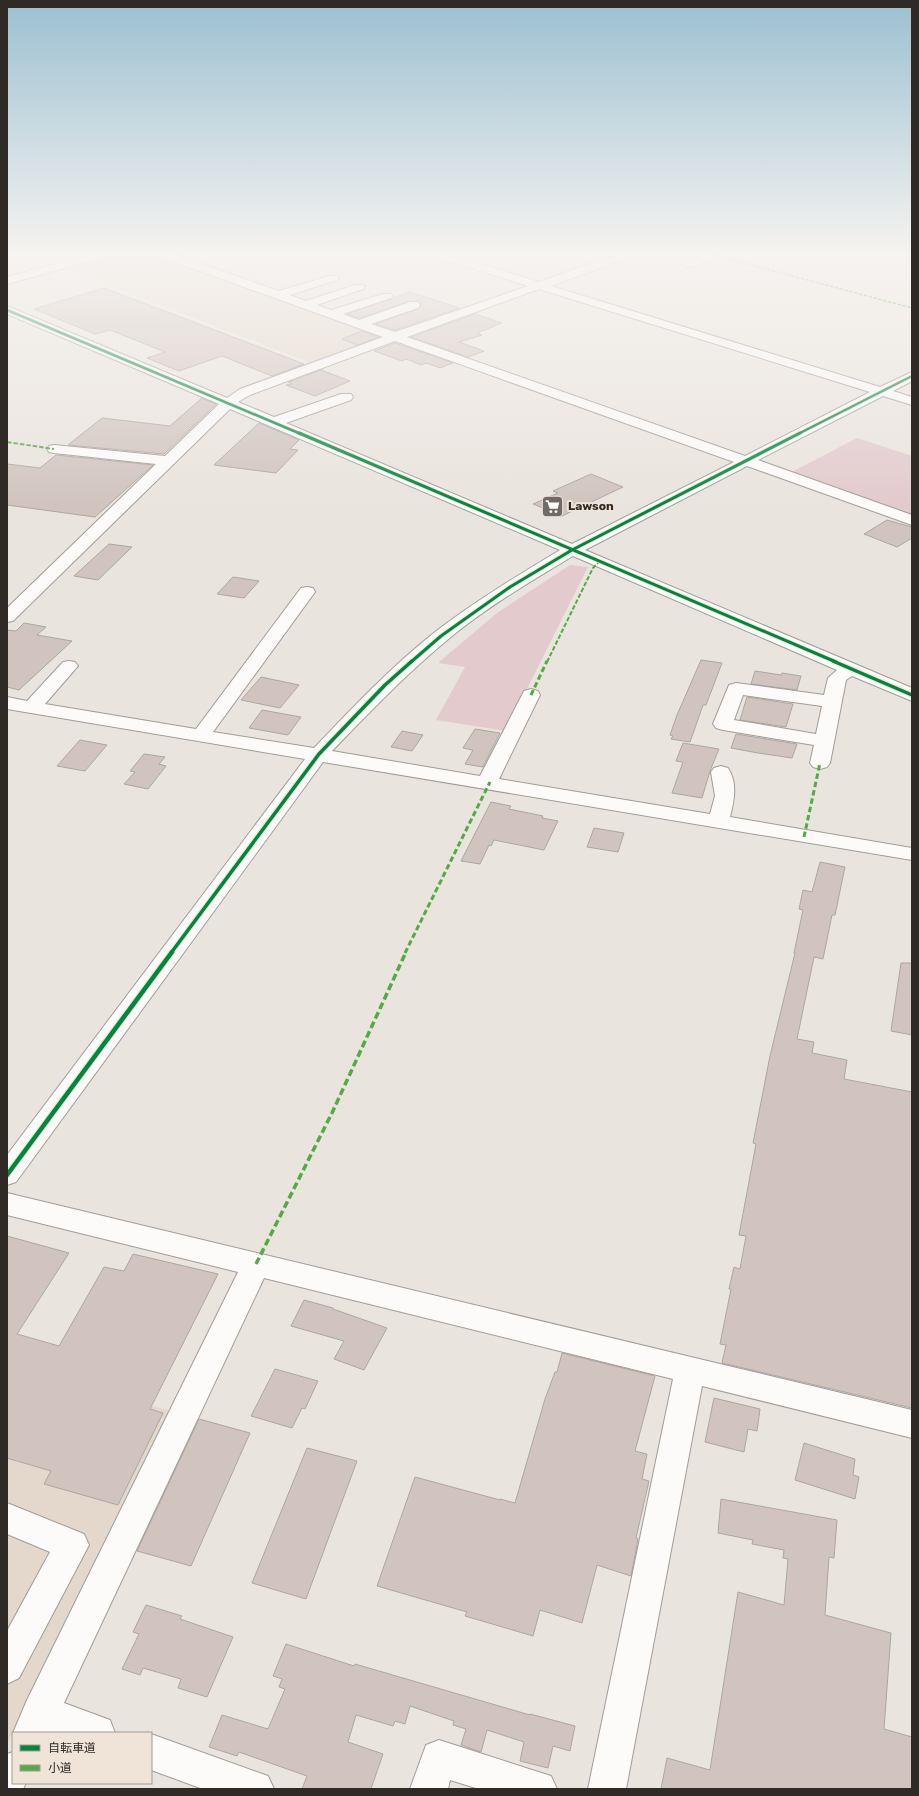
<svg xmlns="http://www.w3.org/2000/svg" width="919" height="1796" font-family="Rubik,'Noto Sans JP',sans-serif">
	<rect width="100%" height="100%" fill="#eae4de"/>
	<!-- built -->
	<g fill="#e4d7cc">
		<polygon points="110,255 158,255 386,336 312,363 64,268"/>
		<polygon points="7,1367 171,1411 7,1744"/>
	</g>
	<!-- green -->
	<g fill="#e2cacd">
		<polygon points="857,438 912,456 912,517 788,474"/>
		<polygon points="570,565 588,567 506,731 436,720 465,667 438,663 497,613"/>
	</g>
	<!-- building -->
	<g fill="#d1c4bf" stroke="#aca6a3">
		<polygon points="104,288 157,308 304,364 272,376 222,356 179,371 147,358 165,352 110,330 95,334 34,309"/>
		<polygon points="410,292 459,308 395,330 376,324 418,309 421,306 419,301 410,301 359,318 347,314"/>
		<polygon points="475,314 502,323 477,333 482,335 459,342 484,351 468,357 411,337"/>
		<polygon points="362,331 379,337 358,345 342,339"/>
		<polygon points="395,343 453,363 440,368 426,363 421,365 406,359 402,361 374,351"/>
		<polygon points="321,370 350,381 315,396 286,385 292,384 288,382"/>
		<polygon points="202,398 216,404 164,454 68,445 102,418 170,426"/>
		<polygon points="259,423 299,440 290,449 298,450 276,473 214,465"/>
		<polygon points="56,455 153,465 95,517 7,505 7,464 40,468"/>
		<polygon points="591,474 623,487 562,516 533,504 558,493 553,491"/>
		<polygon points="887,520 912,527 912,538 897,547 864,534"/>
		<polygon points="109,544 132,547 98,580 74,576"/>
		<polygon points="233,577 259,581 244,598 217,594"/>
		<polygon points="24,623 46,627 37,635 72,641 19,690 7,687 7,630 16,631"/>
		<polygon points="701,660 722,663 706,705 703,705 690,742 671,739 673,736 670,735 677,715"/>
		<polygon points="755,671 781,675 782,673 801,676 797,690 751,684"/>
		<polygon points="261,677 299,685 280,708 241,700"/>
		<polygon points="747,697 793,704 786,727 740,720"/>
		<polygon points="262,710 301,717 288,735 249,728"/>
		<polygon points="475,729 500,733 483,767 465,764 473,750 463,748"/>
		<polygon points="402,731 423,735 412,751 391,747"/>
		<polygon points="736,734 797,744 792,758 758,753 731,748"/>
		<polygon points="80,740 107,745 85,771 57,766"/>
		<polygon points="683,743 719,749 710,771 702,798 672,793 683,762 676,761"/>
		<polygon points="144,754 165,757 159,764 166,766 148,789 124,784 135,772 130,771"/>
		<polygon points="491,802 511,806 509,809 543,816 542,818 558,821 544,850 494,840 491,846 489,845 480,864 461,861"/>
		<polygon points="594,828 624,833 618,852 587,847"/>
		<polygon points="820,862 845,867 835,915 832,915 823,959 814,957 797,1039 814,1042 812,1053 847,1060 844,1079 912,1092 912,1408 722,1363 726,1345 720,1344 731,1289 729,1289 734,1267 740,1269 746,1236 739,1235 756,1144 753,1143 770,1056 795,953 794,953 803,910 799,909 803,890 812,892"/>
		<polygon points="901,963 912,963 912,1035 891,1031"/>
		<polygon points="7,1236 69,1253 17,1334 59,1346 104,1267 124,1271 133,1254 218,1274 150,1409 163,1413 118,1505 44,1484 51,1471 7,1458"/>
		<polygon points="304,1300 333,1308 333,1309 387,1328 364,1370 334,1359 344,1341 291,1326"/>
		<polygon points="562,1353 655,1376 635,1451 647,1454 642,1479 649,1481 636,1538 638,1539 631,1576 597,1565 582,1623 540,1610 533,1636 465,1616 467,1612 377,1586 415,1477 500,1500 500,1499 515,1503 545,1399 555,1372 557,1372"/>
		<polygon points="275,1369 318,1381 305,1409 302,1408 292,1428 251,1416"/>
		<polygon points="714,1398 760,1409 757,1431 748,1429 744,1452 705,1442"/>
		<polygon points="199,1419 250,1433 191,1566 137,1551"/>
		<polygon points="804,1443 855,1459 853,1475 859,1477 855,1499 795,1480"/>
		<polygon points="307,1448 357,1461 306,1599 252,1583"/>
		<polygon points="721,1499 837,1520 834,1558 829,1557 825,1615 891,1633 884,1729 912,1737 912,1789 661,1789 667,1758 710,1770 738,1592 784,1605 788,1559 783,1558 784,1550 752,1544 753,1540 718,1533"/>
		<polygon points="146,1605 182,1616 180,1619 233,1637 207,1697 178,1688 181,1679 143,1668 140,1675 122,1669 139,1634 133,1632"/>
		<polygon points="286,1644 354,1666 355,1664 530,1715 530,1714 575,1726 570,1751 553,1746 548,1768 520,1761 524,1742 487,1730 481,1752 461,1745 466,1729 453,1725 454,1721 410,1706 405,1724 395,1721 393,1726 356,1715 348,1742 383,1754 371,1789 302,1789 307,1776 239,1752 237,1756 209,1747 222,1715 268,1729 285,1689 279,1687 282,1679 273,1676"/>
	</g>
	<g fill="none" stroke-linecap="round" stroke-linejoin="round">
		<defs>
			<g id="minor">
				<polygon points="88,255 107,255 105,257 7,284 7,277"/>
				<path d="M159,255h17l103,36 50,-15h8l2,2 -2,2 -47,15 16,6 49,-16h8l2,2 -2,2 -46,16 14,5 52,-16h8l2,2 -2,2 -48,16 16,6 51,-18h8l2,3 -2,3 -47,16 24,8 133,-46 -92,-29 -2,-2h18l87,27 76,-27h17l-2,2 -79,29 329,101 32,-15v9l-19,10 19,6v8l-29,-9 -125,64 154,55v10l-165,-59 -162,84 327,138v13l-60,-25 -6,4 -16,83 -3,4 -7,2 -7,-2 -3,-4 4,-18 -91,-15 -7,-2 -3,-4 16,-39 7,-2 88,12 4,-17 9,-8 -264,-114c-43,26 -88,52 -127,85 -41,34 -77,72 -114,110l148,25 42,-81 2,-4 7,-2 7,2 2,4 -41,84 211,35 5,-18 -4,-24 3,-4 7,-2 7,2c10,15 6,33 2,49l182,31v12l-589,-98 -307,420 -9,3v-30l298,-396 -298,-50v-12l20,4 36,-39 6,-1 6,1 3,4 -33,38 151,25 105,-141 6,-1 6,1 2,4 -102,140 101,16c38,-40 77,-81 121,-116 39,-30 82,-56 125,-82l-330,-141 -217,212 -6,1v-14l149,-144 -102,-11 -5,-1 -2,-3 2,-3 5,-1 111,11 54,-52 -212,-90v-8l220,92 13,-9 143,-52 -222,-80zM539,289l331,103 -125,64 -338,-119zM395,341l339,121 -162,82 -286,-121 65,-23 2,-3 -2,-3h-10l-67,23 -36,-15 12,-7zM743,695l79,11 -6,28 -82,-14z"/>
				<polygon points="705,255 721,255 719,257 693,267 685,267 683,265 685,263"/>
				<polygon points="7,1193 912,1410 912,1438 702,1386 626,1789 588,1789 673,1379 264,1278 64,1703 110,1720 115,1733 13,1733 27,1700 238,1272 7,1215"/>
				<polygon points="7,1503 84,1534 89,1545 19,1678 7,1684 7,1631 50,1552 7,1534"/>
				<polygon points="151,1734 268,1776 274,1789 203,1789 151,1770"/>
				<polygon points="439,1740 551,1776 557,1789 479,1789 450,1780 448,1789 410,1789 426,1745"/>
				<polygon points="13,1752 13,1783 26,1783 23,1789 7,1789 7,1754"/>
			</g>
		</defs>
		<!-- minor casing -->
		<use href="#minor" stroke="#a19c98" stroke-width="2"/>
		<!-- minor -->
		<use href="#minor" fill="#fcfbfa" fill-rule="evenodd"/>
		<!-- quiet-far3 -->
		<polyline stroke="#54ab44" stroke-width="1.5" stroke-dasharray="3.5 1.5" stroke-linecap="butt" points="714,255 912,308"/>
		<!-- quiet-far2 -->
		<g stroke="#54ab44" stroke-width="2" stroke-dasharray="4.5 2" stroke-linecap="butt">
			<polyline points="7,442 54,449"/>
			<polyline points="547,662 593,568 599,562"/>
		</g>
		<!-- quiet-far1 -->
		<g stroke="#54ab44" stroke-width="3" stroke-dasharray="5.5 3" stroke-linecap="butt">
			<polyline points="531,695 547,661"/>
			<polyline points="804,837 820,763"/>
			<polyline points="405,953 490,782"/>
		</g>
		<!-- quiet -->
		<polyline stroke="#54ab44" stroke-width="3.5" stroke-dasharray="7 3.5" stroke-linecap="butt" points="256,1264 332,1113 406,952"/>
		<defs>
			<g id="cycleway-far3">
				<polyline points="7,310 301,434"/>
				<polyline points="798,434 912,376"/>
			</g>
			<g id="cycleway-far2">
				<polyline points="299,433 836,662"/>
				<polyline points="411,662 441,636 510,587 572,550 800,433"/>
			</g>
			<g id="cycleway-far1">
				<polyline points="833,661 912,695"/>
				<polyline points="171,953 319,754 385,685 412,661"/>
			</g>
			<polyline id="cycleway" points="7,1175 172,952"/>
		</defs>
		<!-- cycleway-far3 casing -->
		<use href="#cycleway-far3" stroke="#f0e3d8" stroke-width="4"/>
		<!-- cycleway-far2 casing -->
		<use href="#cycleway-far2" stroke="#f0e3d8" stroke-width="5"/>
		<!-- cycleway-far1 casing -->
		<use href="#cycleway-far1" stroke="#f0e3d8" stroke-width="6"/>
		<!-- cycleway casing -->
		<use href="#cycleway" stroke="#f0e3d8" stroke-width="7"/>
		<!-- cycleway-far3 -->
		<use href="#cycleway-far3" stroke="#00873e" stroke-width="2.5"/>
		<!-- cycleway-far2 -->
		<use href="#cycleway-far2" stroke="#00873e" stroke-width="3"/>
		<!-- cycleway-far1 -->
		<use href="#cycleway-far1" stroke="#00873e" stroke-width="3.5"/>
		<!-- cycleway -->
		<use href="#cycleway" stroke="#00873e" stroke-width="4.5"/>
	</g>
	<!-- sky -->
	<linearGradient id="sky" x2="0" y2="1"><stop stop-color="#9cc0d1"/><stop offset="0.5" stop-color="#f6f3f0"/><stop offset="1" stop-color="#f6f3f0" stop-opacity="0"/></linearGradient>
	<rect width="919" height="506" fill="url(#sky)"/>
	<!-- icons -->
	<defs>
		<symbol id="supermarket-square" viewBox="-11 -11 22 22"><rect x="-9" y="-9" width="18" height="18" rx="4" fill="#706b66" stroke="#f0e3d8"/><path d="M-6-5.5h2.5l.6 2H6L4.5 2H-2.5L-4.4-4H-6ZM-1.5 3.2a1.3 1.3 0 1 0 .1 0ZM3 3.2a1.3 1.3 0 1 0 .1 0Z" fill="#fff"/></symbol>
	</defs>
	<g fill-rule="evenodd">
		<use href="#supermarket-square" x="540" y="494" width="25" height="25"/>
	</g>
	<g text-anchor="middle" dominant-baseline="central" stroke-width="4" stroke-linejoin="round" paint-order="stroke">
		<!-- far-poi labels -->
		<g font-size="12" font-weight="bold" fill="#2f2a26" stroke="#f0e3d8" text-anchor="start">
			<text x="568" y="506">Lawson</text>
		</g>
	</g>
	<!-- border -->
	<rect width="919" height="1796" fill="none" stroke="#2f2a26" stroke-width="16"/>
	<!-- legend -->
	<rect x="12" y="1732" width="140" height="52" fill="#f0e3d8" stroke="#a39991"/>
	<rect x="20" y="1745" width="20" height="6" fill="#00873e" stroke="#a39991"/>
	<text x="48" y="1752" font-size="12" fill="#2f2a26">自転車道</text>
	<rect x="20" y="1765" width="20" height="6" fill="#54ab44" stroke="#a39991"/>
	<text x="48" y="1772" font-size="12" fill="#2f2a26">小道</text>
</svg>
